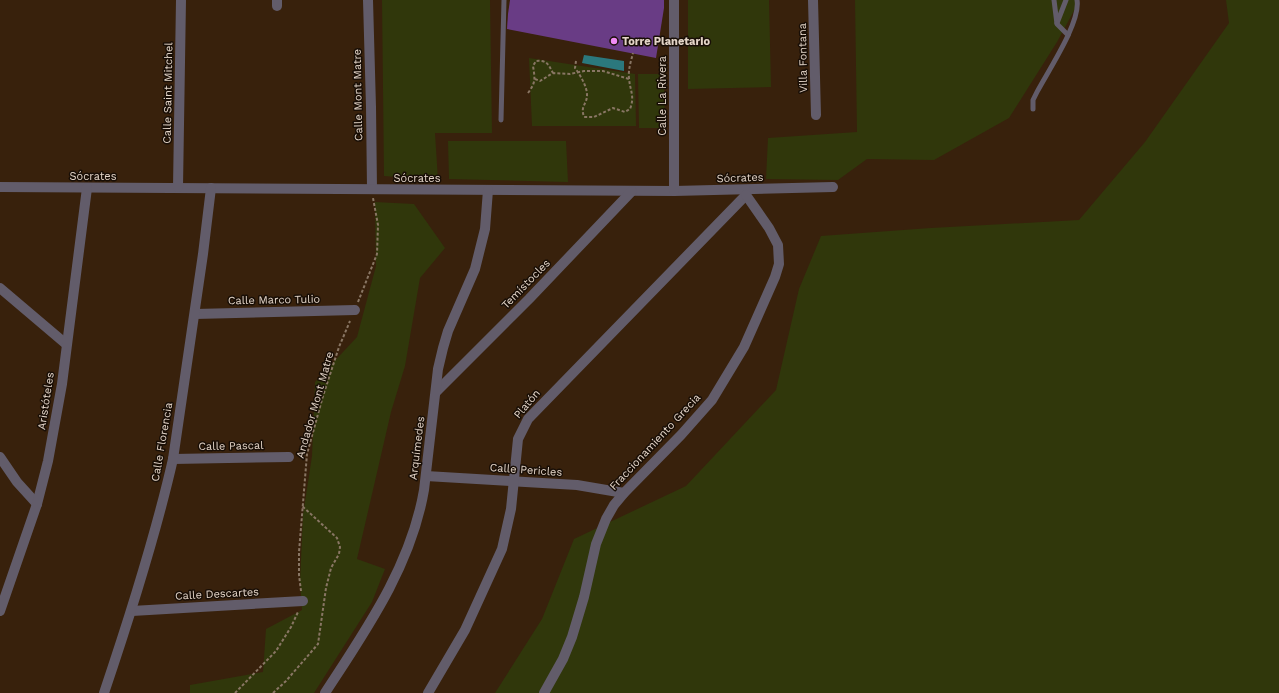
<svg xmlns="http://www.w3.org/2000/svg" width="1279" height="693" font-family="'Work Sans',sans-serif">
	<rect width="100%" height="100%" fill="#38210c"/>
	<!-- green -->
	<g fill="#30370b">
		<polygon points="382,0 490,0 492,133 435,133 438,180 384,176"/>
		<polygon points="688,0 769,0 771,87 688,89"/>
		<polygon points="855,0 1075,0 1076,7 1057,42 1009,118 934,160 867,159 838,180 766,179 768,138 857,132"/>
		<polygon points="1226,0 1279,0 1279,693 495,693 542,619 574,539 686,486 776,390 799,289 821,236 931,228 1079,220 1145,142 1229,23"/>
		<polygon points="529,58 635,74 636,126 532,126"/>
		<polygon points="638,74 664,74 665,128 639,128"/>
		<polygon points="448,141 566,141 568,182 449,179"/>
		<polygon points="375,202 414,204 445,248 420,278 405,366 391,412 357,559 385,569 372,602 314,693 190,693 190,685 263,672 266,629 302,610 300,582 303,515 312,456 315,382 357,337 376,266"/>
	</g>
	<!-- water -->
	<polygon fill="#2b787d" points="584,55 624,61 624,71 582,63"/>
	<!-- building -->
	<polygon fill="#693c85" points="510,0 664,0 664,8 656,58 507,29 508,14"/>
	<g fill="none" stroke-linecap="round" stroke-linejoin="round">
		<!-- path -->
		<g stroke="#897664" stroke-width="2" stroke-dasharray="3 2" stroke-linecap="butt">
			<path d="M576,61l-1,7c5,7 12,18 12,27 0,10 -7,10 -3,22h10l19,-9 12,4 5,-3c5,-13 0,-18 -1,-31 -1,-8 2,-17 4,-25"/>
			<polyline points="535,79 540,81 553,73 570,74 584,71 603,71 629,79"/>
			<path d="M528,93c8,-11 7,-14 5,-27l3,-5c11,-1 12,3 17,12"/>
			<polyline points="358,302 377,254 378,225 373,198"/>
			<polyline points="301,591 299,575 299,552 307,454 323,396 339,347 350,321"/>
			<polyline points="235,693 276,651 291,627 298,612"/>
			<polyline points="273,693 286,681 318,644 326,588 331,568 339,554 340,547 337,538 302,506"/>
		</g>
		<!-- lane -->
		<g stroke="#625c6a" stroke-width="5">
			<polyline points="1054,0 1057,24 1068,35"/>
			<polyline points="1057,23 1066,0"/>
			<path d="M1033,109v-9l4,-8c11,-21 44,-70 40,-92"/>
			<polyline points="501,120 504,0"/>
		</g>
		<!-- street -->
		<g stroke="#625c6a" stroke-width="10">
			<polyline points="368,0 371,107 372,189"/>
			<polyline points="813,0 816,115"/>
			<polyline points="277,6 277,0"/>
			<polyline points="0,187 674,191 833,187"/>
			<polyline points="178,187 181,0"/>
			<polyline points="674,191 674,0"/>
			<polyline points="0,288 66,344"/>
			<polyline points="195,314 355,310"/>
			<polyline points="436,392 529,299 632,191"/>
			<polyline points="0,457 17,482 37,504"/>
			<polyline points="173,459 289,457"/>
			<polyline points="426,476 577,485 624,493"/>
			<polyline points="0,611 37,504 48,461 62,384 87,188"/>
			<polyline points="132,611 303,601"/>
			<path d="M104,693c26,-77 51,-155 69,-234l30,-205 8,-66"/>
			<path d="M325,693c41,-63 86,-127 99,-203l14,-121 5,-21 5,-17 27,-62 10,-40 3,-39"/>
			<polyline points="428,693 465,630 502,549 511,509 518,439 528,419 746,195 746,190"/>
			<polyline points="544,693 563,659 572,637 584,597 596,544 606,519 614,505 624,493 681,435 712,400 744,347 775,277 779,264 778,245 769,228 746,195"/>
		</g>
	</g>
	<!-- markers -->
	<circle fill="#f08bf5" stroke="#180e06" stroke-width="1.5" cx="614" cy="41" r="4"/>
	<g text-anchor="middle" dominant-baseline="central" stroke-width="3" stroke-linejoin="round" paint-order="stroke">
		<!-- poi labels -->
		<g font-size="11" font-weight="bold" fill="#e4d5c8" stroke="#180e06" text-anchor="start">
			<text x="622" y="41">Torre Planetario</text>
		</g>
		<!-- street labels -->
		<g font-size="11" fill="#e4d5c8" stroke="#180e06">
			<text transform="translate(803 58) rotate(-91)">Villa Fontana</text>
			<text transform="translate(168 93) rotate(-89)">Calle Saint Mitchel</text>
			<text transform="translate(358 95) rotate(-91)">Calle Mont Matre</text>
			<text transform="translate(662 96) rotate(-90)">Calle La Rivera</text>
			<text x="93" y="176">Sócrates</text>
			<text x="417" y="178">Sócrates</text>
			<text transform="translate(740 178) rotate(-2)">Sócrates</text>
			<text transform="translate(526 284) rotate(-46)">Temístocles</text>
			<text transform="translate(274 300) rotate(-1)">Calle Marco Tulio</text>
			<text transform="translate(46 401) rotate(-81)">Aristóteles</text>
			<text transform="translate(527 404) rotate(-50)">Platón</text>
			<text transform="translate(315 405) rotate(-74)">Andador Mont Matre</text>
			<text transform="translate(162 442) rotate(-80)">Calle Florencia</text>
			<text transform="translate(655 442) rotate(-47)">Fraccionamiento Grecia</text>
			<text transform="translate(231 446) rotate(-1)">Calle Pascal</text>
			<text transform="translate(417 448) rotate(-83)">Arquímedes</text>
			<text transform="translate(526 470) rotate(4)">Calle Pericles</text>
			<text transform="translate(217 594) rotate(-3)">Calle Descartes</text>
		</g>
	</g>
</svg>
